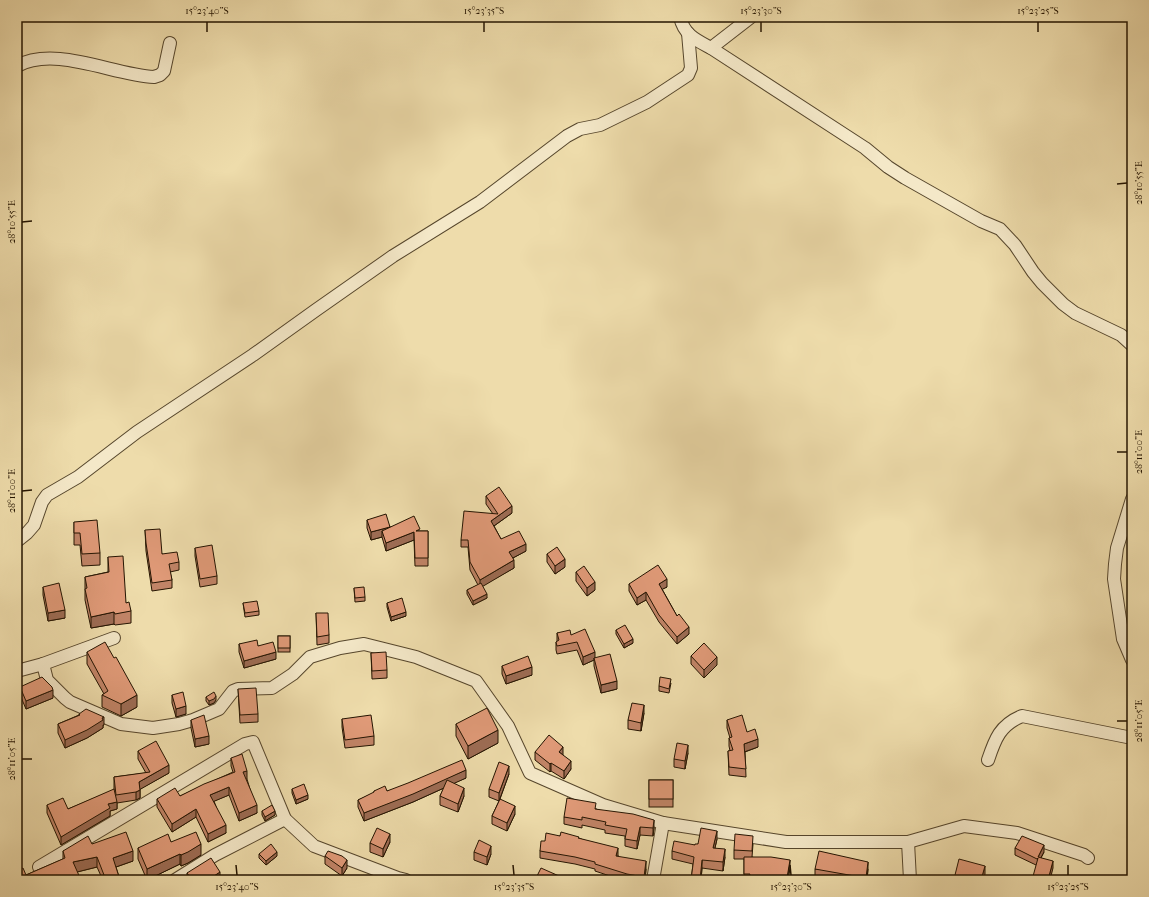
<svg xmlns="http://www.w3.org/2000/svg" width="1149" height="897" font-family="'IM FELL French Canon',serif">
	<rect width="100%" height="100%" fill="#eedcab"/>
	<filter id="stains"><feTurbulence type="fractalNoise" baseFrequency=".005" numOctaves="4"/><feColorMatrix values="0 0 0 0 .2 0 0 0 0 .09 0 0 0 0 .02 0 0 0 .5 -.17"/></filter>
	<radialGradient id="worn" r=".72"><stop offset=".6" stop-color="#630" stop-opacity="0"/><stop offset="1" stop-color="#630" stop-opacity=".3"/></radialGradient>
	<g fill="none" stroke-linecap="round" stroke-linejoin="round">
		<defs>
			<g id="minor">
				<path d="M680,17c4,18 16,23 31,31l154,100 23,19 17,11 76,43 19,8 15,16 18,27 9,11 21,21 12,9 46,22 11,10"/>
				<polyline points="711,48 751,17"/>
				<path d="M17,66c38,-21 96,9 137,11l6,-2 4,-4 6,-28"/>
				<polyline points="1132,499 1117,548 1115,564 1114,579 1123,639 1132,660"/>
				<polyline points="17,541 27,533 34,525 42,502 47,495 78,477 137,432 253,355 316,310 393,256 480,202 567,136 580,129 600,125 647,102 688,75 691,68 688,33"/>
				<polyline points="43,664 114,638"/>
				<polyline points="17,671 43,664 47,680 65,698 70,702 121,724 153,728 179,724 193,720 219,709 233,691 238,689 272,688 293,674 310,657 340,648 364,644 416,657 476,681 508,726 530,773 603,805 663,823 786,842 908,842 964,826 1017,833 1084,855 1088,858"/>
				<path d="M988,760c7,-21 12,-35 34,-44l110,22"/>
				<polyline points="908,842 910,880"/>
				<polyline points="39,867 245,744 253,742 285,819 314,846 398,878 406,880"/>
				<polyline points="175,880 215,855 285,819"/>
				<polyline points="653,880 663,823"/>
			</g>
		</defs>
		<!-- minor casing -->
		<use href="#minor" stroke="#56462c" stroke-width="14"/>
		<!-- minor -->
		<use href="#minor" stroke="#f4e8c8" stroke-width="12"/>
	</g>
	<!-- wall -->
	<g fill="#c18467" stroke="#241401">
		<polygon points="486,496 512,513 494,526 501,539 526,551 513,558 514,568 482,586 487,598 473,605 467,594 467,590 478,585 470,570 468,547 461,547 461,540 493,514 486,504"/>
		<polygon points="367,520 390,527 420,531 428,531 428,566 415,566 414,540 386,551 382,537 371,540 367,528"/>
		<polygon points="74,522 100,553 100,565 82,566 80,545 74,545"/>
		<polygon points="145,530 162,554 179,562 179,570 170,572 172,580 172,588 152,591 146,551"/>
		<polygon points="195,548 217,576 217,584 200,587 195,556"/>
		<polygon points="547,554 565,567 555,574 547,562"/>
		<polygon points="108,557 126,603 131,611 131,623 115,625 114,624 91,628 85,600 85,577 108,572"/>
		<polygon points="576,572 595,590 587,596 576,581"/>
		<polygon points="629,584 667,587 662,589 677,616 689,634 677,644 659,622 646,600 637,605 629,591"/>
		<polygon points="43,587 65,618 48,621 43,595"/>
		<polygon points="354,588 365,597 365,601 355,602"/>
		<polygon points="243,603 259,611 259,615 245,617"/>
		<polygon points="387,603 406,616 391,621 387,607"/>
		<polygon points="316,613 329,635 329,643 317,645"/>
		<polygon points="616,630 633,643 624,648 616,634"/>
		<polygon points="557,633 571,635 595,658 617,689 601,693 594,666 594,660 583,665 577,650 557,654 556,650 556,642 557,641"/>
		<rect x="278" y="636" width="12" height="16"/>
		<polygon points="239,644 258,646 276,659 244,668 239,652"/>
		<polygon points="87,652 137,707 121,716 102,707 102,695 104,694 87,664"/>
		<polygon points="371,653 387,670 387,678 372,679"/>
		<polygon points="691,656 717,665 704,678 691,664"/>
		<polygon points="502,666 532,675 506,684 502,674"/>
		<polygon points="671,683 669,693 659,691 659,686"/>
		<polygon points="20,687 53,698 26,709 20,695"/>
		<polygon points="238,689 258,714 258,722 240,723"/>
		<polygon points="172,695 186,714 176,717 172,703"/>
		<polygon points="206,697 216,700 214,703 209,705 206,701"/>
		<polygon points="644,713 641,731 628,729 628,720"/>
		<polygon points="79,714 104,725 103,725 103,728 87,738 65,748 58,733 58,724 79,715"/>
		<polygon points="342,719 374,736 374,745 345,748 342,727"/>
		<polygon points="191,720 209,744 195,747 191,728"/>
		<polygon points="727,720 747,732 758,747 745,752 746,777 729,775 728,751 730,751 729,746 729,738 730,738 727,728"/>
		<polygon points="456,724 498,743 468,759 456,736"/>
		<polygon points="138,751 169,773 140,789 140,798 136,800 117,803 117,809 110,811 110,816 61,845 47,813 47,805 68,809 114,790 114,777 146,773 138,759"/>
		<polygon points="535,752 563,755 571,769 564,779 551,771 550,772 535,760"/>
		<polygon points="688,753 685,769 674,767 674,759"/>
		<polygon points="231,758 247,779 257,813 239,821 229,795 214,801 226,833 208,842 196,817 172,832 157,807 157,799 180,796 233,772 231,766"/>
		<polygon points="509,774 500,799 515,814 507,831 492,824 492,816 499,801 489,797 489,789"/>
		<polygon points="466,778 454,783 464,796 458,812 440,805 440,796 444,788 413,802 364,821 358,807 358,800 374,793 374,791 387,791"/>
		<rect x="649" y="780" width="24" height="27"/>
		<polygon points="292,789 308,799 296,804 292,793"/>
		<polygon points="596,809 654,828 653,836 640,835 637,849 625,846 625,836 605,833 605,830 582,825 582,828 564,824 564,817"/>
		<polygon points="262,811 275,815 265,821 262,815"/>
		<polygon points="560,836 579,838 618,855 618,857 646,869 645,880 622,880 595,871 595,869 575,864 540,858 540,851 545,841"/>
		<polygon points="717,839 715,848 725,857 723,871 702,868 701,880 691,880 693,864 672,859 672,851"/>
		<polygon points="171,842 201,855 188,863 181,866 180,864 147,880 138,859 138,848"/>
		<polygon points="390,842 383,857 370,852 370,843"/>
		<polygon points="92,844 133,861 116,867 120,880 101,876 97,867 77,872 26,875 63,859 63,851"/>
		<polygon points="753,844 752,857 790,868 788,878 808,880 744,880 744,859 734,859 734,850"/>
		<polygon points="1015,848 1044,852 1041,858 1053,868 1036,865 1015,855"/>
		<polygon points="474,852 491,854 487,865 474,860"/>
		<polygon points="259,854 277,856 266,865 259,858"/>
		<polygon points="325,856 347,868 342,876 325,864"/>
		<polygon points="815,869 868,869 867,880 837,880 815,876"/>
		<polygon points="187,873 220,880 187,880"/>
	</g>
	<!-- shaded-wall -->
	<g fill="#9d6c54" stroke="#241401">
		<polygon points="512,506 512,513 491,528 491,521"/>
		<polygon points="390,527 390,535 382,531 382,537 371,540 371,532"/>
		<polygon points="414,532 414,540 386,551 386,543"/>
		<polygon points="526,544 526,551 509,560 509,552"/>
		<polygon points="565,559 565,567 555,574 555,566"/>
		<polygon points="514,560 514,568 480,588 480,580"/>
		<polygon points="667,579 667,587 659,591 659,584"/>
		<polygon points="595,582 595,590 587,596 587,588"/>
		<polygon points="646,592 646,600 637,605 637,598"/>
		<polygon points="487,594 487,598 473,605 473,601"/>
		<polygon points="65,610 65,618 48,621 48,613"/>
		<polygon points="114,612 114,624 91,628 91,617"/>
		<polygon points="406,612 406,616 391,621 391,617"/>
		<polygon points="689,627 689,634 677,644 677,637"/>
		<polygon points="633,639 633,643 624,648 624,644"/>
		<polygon points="276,652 276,659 244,668 244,661"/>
		<polygon points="595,652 595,660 594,658 594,660 583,665 583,657"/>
		<polygon points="717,657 717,665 704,678 704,670"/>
		<polygon points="532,667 532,675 506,684 506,676"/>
		<polygon points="617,681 617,689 601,693 601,685"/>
		<polygon points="53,690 53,698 26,709 26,701"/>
		<polygon points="137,695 137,707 121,716 121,704"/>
		<polygon points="216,696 216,700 214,703 209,705 209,701"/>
		<polygon points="644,705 644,713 641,731 641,723"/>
		<polygon points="186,706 186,714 176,717 176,709"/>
		<polygon points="104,717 104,725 103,725 103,728 87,738 65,748 65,740"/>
		<polygon points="498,730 498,743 468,759 468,746"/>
		<polygon points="209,736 209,744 195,747 195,739"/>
		<polygon points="758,739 758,747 744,752 744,744"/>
		<polygon points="688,745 688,753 685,769 685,761"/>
		<polygon points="563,747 563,755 559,752"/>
		<polygon points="571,761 571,769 564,779 564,771"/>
		<polygon points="551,763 551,771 550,772 550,764"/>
		<polygon points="169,765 169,773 139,790 139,782"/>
		<polygon points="509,766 509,774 499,801 499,793"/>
		<polygon points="466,770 466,778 413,802 364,821 364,813"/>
		<polygon points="247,771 247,779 243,780 243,772"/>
		<polygon points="229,787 229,795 210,803 210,795"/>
		<polygon points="464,788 464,796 458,812 458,804"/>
		<polygon points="140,790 140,798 136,800 136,792"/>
		<polygon points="308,795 308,799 296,804 296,800"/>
		<polygon points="117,802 117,809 110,811 110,816 61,845 61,837 108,804"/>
		<polygon points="257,805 257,813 239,821 239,813"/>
		<polygon points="515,806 515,814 507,831 507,823"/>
		<polygon points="196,809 196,817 172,832 172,824"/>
		<polygon points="275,811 275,815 265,821 265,817"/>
		<polygon points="654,820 654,828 653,836 653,828"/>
		<polygon points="226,825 226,833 208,842 208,834"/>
		<polygon points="640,827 640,835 637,849 637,841"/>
		<polygon points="717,831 717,839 713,856 713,848"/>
		<polygon points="390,834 390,842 383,857 383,849"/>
		<polygon points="201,844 201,855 188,863 181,866 181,855"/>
		<polygon points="1044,845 1044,852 1038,863 1038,857"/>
		<polygon points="491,846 491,854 487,865 487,857"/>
		<polygon points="618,848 618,855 616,864 616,856"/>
		<polygon points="725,849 725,857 723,871 723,862"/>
		<polygon points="133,851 133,861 113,868 113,858"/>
		<polygon points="277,852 277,856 266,865 266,861"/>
		<polygon points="180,854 180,864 147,880 147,869"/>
		<polygon points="97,857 97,867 73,873 73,862"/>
		<polygon points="347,860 347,868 342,876 342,868"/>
		<polygon points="702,860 702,868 701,880 700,880"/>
		<polygon points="790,860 790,868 788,880 787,880"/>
		<polygon points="646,861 646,869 645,880 644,880"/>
		<polygon points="1053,861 1053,868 1050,880 1048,880"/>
		<polygon points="868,862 868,869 867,880 866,880"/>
		<polygon points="985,866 985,874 984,880 981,880"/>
		<polygon points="220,872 220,880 208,880"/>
	</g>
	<!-- building -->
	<g fill="#e09a78" stroke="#241401">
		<polygon points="499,487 512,506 491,521 501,539 519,531 526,544 509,552 514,560 480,580 470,562 468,540 461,540 464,511 498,514 486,496"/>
		<polygon points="386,514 390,527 371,532 367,520"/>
		<polygon points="414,516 420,529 416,531 428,531 428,558 415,558 414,532 386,543 382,531"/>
		<polygon points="97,520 100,553 82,554 80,533 74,533 74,522"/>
		<polygon points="160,529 162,554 177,552 179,562 169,564 172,580 152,583 146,543 145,530"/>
		<polygon points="212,545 217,576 200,579 195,548"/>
		<polygon points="557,547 565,559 555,566 547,554"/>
		<polygon points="123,556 126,603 129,602 131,611 115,614 114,612 91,617 85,589 87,588 85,577 109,572 108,557"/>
		<polygon points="658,565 667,579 659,584 677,616 679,614 689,627 677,637 659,615 646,592 637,598 629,584"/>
		<polygon points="584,566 595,582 587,588 576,572"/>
		<polygon points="59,583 65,610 48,613 43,587"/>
		<polygon points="481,583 487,594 473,601 467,590"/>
		<polygon points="364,587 365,597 355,598 354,588"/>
		<polygon points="402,598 406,612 391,617 387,603"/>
		<polygon points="257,601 259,611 245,613 243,603"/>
		<polygon points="316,613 328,613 329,635 317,637"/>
		<polygon points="625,625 633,639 624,644 616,630"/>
		<polygon points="585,629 595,652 583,657 577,642 557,646 556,642 559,640 557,633 570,630 571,635"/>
		<rect x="278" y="636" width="12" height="12"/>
		<polygon points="257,640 258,646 273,642 276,652 244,661 239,644"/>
		<polygon points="105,642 114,658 116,657 137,695 121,704 102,695 108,691 87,652"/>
		<polygon points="704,643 717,657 704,670 691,656"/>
		<polygon points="386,652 387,670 372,671 371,653"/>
		<polygon points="610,654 617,681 601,685 594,658"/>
		<polygon points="528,656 532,667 506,676 502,666"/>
		<polygon points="42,677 52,687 53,690 26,701 20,687"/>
		<polygon points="660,677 671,679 669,689 659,686"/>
		<polygon points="256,688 258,714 240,715 238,689"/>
		<polygon points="183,692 186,706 176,709 172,695"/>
		<polygon points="214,692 216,696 214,699 209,701 206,697"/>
		<polygon points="632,703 644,705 641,723 628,720"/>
		<polygon points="487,708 498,730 468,746 456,724"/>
		<polygon points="86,709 104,717 102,718 103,720 87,730 65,740 58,724 80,715 79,714"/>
		<polygon points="204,715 209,736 195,739 191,720"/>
		<polygon points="371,715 374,736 345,740 342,719"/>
		<polygon points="742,715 747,732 755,729 758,739 744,744 746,769 729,767 728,751 733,750 729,738 732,737 727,720"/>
		<polygon points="549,735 563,747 559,752 571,761 564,771 551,763 550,764 535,752"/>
		<polygon points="156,741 169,765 139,782 140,790 136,792 116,795 114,777 150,772 138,751"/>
		<polygon points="677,743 688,745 685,761 674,759"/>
		<polygon points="242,754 247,771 243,772 257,805 239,813 229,787 210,795 226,825 208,834 196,809 172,824 157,799 175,788 180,796 204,784 235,772 231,758"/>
		<polygon points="462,760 466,770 413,794 364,813 358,800 374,792 374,791 385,786 387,791 408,783"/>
		<polygon points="499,762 509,766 499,793 489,789"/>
		<polygon points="447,780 464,788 458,804 440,796"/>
		<rect x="649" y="780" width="24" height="19"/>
		<polygon points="304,784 308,795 296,800 292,789"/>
		<polygon points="114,789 117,802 108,804 110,808 61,837 47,805 63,798 68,809"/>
		<polygon points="567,798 596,803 595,809 633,814 654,820 653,828 640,827 637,841 625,839 627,829 605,825 606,822 582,817 582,820 564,817"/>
		<polygon points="500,799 515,806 507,823 492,816"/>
		<polygon points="272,805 275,811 265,817 262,811"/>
		<polygon points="377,828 390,834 383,849 370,843"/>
		<polygon points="701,828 717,831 713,848 725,849 723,862 702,860 700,880 691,880 694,857 672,851 674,841 695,845 695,844 698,844"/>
		<polygon points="126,832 133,851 113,858 120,880 90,880 104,875 97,857 73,862 81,880 17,880 17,871 23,868 26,875 65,858 63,851 88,836 92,844"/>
		<polygon points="196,832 201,844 188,852 181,855 180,854 147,869 138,848 168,834 171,842"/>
		<polygon points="561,832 579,837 578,838 618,848 616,856 646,861 644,877 627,874 595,864 595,862 575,857 540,851 541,841 545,841 546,833 560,836"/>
		<polygon points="735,834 753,836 752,851 734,850"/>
		<polygon points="1022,836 1044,845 1038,857 1053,861 1048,880 1032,880 1038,858 1037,859 1015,848"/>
		<polygon points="479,840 491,846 487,857 474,852"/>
		<polygon points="271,844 277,852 266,861 259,854"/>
		<polygon points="328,851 342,856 347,860 342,868 325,856"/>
		<polygon points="819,851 868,862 866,878 815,869"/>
		<polygon points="744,857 771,857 790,860 787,878 808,878 808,880 748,880 750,874 744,874"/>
		<polygon points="211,858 220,872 208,880 192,880 187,873"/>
		<polygon points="959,859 985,866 981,880 957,880 954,879"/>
		<polygon points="541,868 568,880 535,880"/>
	</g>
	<!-- ticks -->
	<path fill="none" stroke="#241401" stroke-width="1.5" d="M207,22v10M484,22v10M761,22v10M1038,22v10M1117,184l10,-1M22,222l10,-1M1117,452h10M22,491l10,-1M1117,721h10M22,759h10M236,865l1,10M513,865l1,10M790,865l1,10M1068,865v10"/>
	<!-- margin -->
	<rect width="1149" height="897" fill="none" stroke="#eedcab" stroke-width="44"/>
	<rect x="22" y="22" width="1105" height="853" fill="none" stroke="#241401" stroke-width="1.5"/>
	<g font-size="10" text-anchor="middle" fill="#241401">
		<text x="207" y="14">15°23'40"S</text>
		<text x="484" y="14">15°23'35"S</text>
		<text x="761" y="14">15°23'30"S</text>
		<text x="1038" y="14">15°23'25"S</text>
		<text transform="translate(1138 183) rotate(-90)" y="4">28°10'55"E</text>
		<text transform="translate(11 222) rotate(-90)" y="4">28°10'55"E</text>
		<text transform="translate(1138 452) rotate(-90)" y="4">28°11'00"E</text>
		<text transform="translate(11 491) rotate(-90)" y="4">28°11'00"E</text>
		<text transform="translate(1138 721) rotate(-90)" y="4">28°11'05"E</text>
		<text transform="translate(11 759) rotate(-90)" y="4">28°11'05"E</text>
		<text x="237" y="890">15°23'40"S</text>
		<text x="514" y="890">15°23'35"S</text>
		<text x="791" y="890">15°23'30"S</text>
		<text x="1068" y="890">15°23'25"S</text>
	</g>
	<rect width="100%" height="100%" filter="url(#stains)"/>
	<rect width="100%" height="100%" fill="url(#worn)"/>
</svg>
